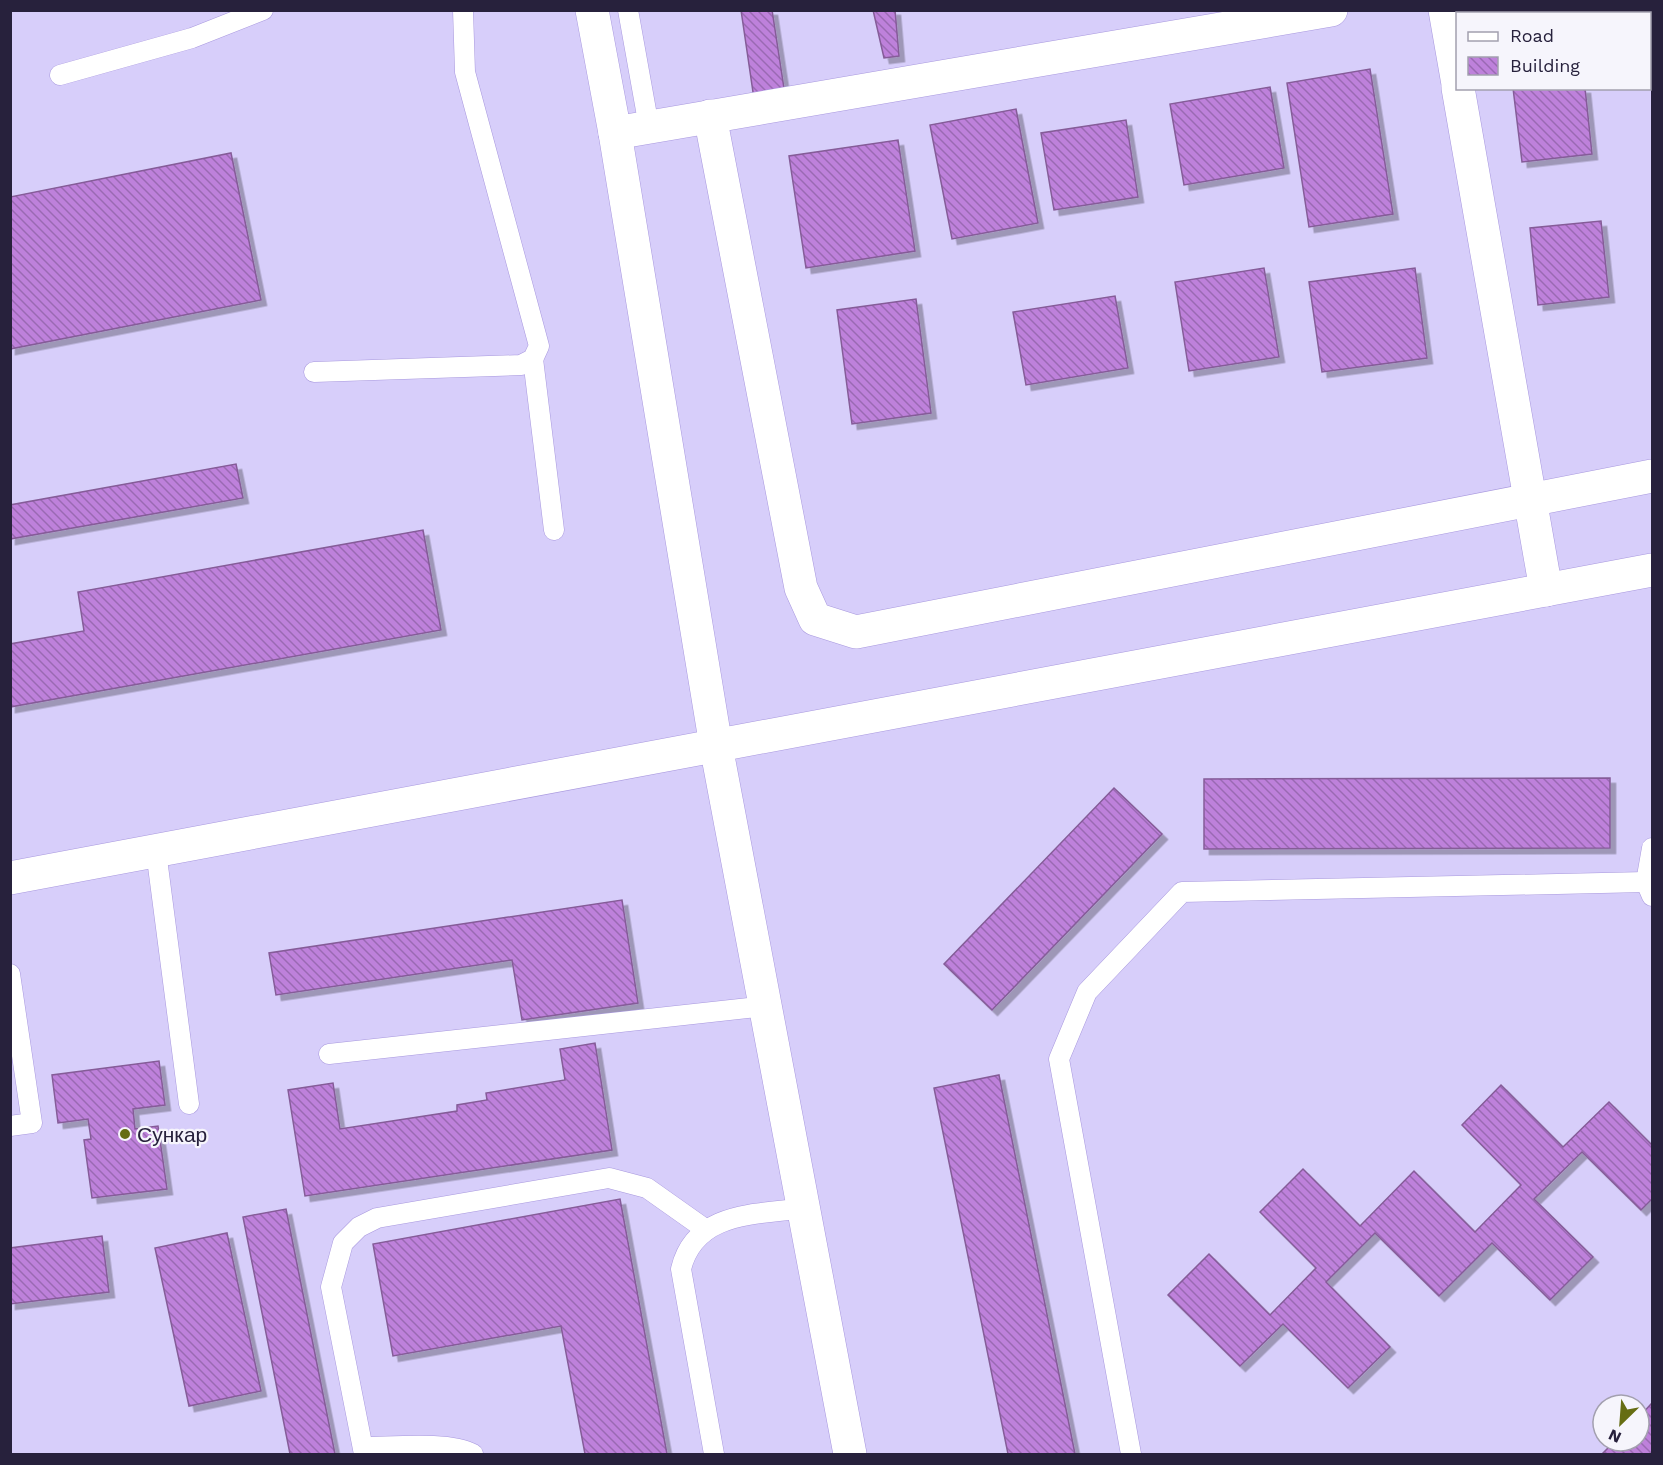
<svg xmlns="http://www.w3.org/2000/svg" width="1663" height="1465" font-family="'Work Sans',sans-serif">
	<defs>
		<pattern id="building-back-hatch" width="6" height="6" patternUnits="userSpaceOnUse" patternTransform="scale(1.5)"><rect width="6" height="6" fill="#be81db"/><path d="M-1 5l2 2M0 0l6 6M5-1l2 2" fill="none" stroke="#9a69b3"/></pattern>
		<filter id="shadow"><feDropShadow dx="5.5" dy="5.5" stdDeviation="0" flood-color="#0004"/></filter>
	</defs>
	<rect width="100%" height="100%" fill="#d7cefa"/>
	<!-- building -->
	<g fill="url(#building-back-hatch)" stroke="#855c98" stroke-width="1.5" filter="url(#shadow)">
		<polygon points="741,10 772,10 785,95 754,99"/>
		<polygon points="873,10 895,10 899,56 884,58"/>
		<polygon points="1370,69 1393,214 1309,227 1287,83"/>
		<polygon points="1270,87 1284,168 1184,185 1170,104"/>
		<polygon points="1513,88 1585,88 1592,154 1522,162"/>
		<polygon points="1016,109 1038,223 952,239 930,125"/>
		<polygon points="1126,120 1138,197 1054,210 1041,133"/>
		<polygon points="898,140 915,251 806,268 789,156"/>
		<polygon points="231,153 261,300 10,349 10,197"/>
		<polygon points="1601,221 1609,297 1538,305 1530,228"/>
		<polygon points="1264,268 1279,357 1189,371 1175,282"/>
		<polygon points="1415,268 1427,358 1322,372 1309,282"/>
		<polygon points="1115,296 1128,368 1026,385 1013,312"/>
		<polygon points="916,299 931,413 852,424 837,310"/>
		<polygon points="236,464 243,498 10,539 10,505"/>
		<polygon points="423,530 441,630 10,707 10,644 84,631 78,592"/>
		<polygon points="1610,778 1610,848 1204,849 1204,779"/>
		<polygon points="1114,788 1162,834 992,1010 944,964"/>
		<polygon points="622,900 638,1003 522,1020 512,960 276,995 269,953"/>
		<polygon points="595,1043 612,1150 305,1196 288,1090 333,1083 340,1129 457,1111 457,1105 487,1100 486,1093 565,1080 560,1049"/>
		<polygon points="159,1061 165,1105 133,1109 135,1129 158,1126 167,1189 92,1198 84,1140 91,1139 88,1119 58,1123 52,1075"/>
		<polygon points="999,1075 1075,1454 1008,1454 934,1088"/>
		<polygon points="1501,1085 1563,1147 1609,1102 1652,1145 1652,1199 1641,1210 1582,1152 1534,1199 1593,1257 1550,1300 1492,1243 1439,1296 1375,1233 1326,1282 1390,1347 1348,1388 1283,1324 1240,1366 1168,1295 1209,1254 1270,1315 1316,1268 1260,1212 1303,1169 1360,1226 1414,1171 1475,1232 1521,1185 1462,1125"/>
		<polygon points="620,1199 667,1454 585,1454 561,1326 393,1356 373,1244"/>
		<polygon points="286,1209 335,1454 290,1454 243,1217"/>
		<polygon points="227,1233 261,1391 189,1406 155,1248"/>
		<polygon points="102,1236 109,1292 10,1304 10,1248"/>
		<polygon points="1652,1403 1652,1454 1602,1454 1615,1441 1639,1441 1639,1417"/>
	</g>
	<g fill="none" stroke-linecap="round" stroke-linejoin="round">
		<defs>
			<g id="lane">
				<polyline points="628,10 649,127"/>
				<polyline points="60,75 192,38 263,10"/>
				<polyline points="533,359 554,530"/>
				<polyline points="314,372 521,365 533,359 539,346 465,72 463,10"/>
				<polyline points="1652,848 1646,882 1652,896"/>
				<polyline points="156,851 189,1104"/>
				<polyline points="10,974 32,1123 10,1126"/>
				<polyline points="329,1054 766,1006"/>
				<path d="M363,1447c29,0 86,-6 110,7"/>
				<polyline points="364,1454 331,1287 343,1243 359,1227 377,1218 609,1178 647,1188 705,1229"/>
				<path d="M714,1454l-33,-185c14,-58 75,-54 123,-61"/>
				<polyline points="1131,1454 1059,1059 1087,992 1182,892 1646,882"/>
			</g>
			<g id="street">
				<polyline points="1445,10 1458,84"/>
				<polyline points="1458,88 1546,590"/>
				<polyline points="710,116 801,588 815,619 856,632 1652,476"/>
				<polyline points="615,133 1331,10"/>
			</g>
			<g id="secondary">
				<polyline points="592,10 615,133 716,746 850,1454"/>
				<polyline points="10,878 1652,570"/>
			</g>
		</defs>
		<!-- lane casing -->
		<use href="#lane" stroke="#a898de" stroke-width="21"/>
		<!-- street casing -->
		<use href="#street" stroke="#a898de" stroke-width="34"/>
		<!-- secondary casing -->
		<use href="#secondary" stroke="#a898de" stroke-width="34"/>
		<!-- lane -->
		<use href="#lane" stroke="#fff" stroke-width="20"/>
		<!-- street -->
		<use href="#street" stroke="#fff" stroke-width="33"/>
		<!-- secondary -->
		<use href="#secondary" stroke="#fff" stroke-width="33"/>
	</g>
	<!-- markers -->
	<circle fill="#666d13" stroke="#f6f5fc" stroke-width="2" cx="125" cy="1134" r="6"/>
	<g text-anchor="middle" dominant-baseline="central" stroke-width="4.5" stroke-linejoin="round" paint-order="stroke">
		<!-- poi labels -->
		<g font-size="21" fill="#27213c" stroke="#f6f5fc" text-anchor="start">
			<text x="137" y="1134">Сункар</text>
		</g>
	</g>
	<!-- border -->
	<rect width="1663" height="1465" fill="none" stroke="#27213c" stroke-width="24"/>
	<!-- legend -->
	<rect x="1456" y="12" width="195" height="78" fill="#f6f5fc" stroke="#a3a0af" stroke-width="1.5"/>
	<rect x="1468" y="32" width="30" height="9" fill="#ffffff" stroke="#a3a0af" stroke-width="1.5"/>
	<text x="1510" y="42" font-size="18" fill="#27213c">Road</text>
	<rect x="1468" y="57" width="30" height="18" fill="url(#building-back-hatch)" stroke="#a3a0af" stroke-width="1.5"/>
	<text x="1510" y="72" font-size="18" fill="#27213c">Building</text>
	<!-- north arrow -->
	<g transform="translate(1621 1423) rotate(205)"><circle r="28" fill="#f6f5fc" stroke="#a3a0af" stroke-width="1.5"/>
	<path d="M0-4.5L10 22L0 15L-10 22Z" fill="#666d13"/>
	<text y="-9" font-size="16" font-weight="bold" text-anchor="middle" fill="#27213c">N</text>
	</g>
</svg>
